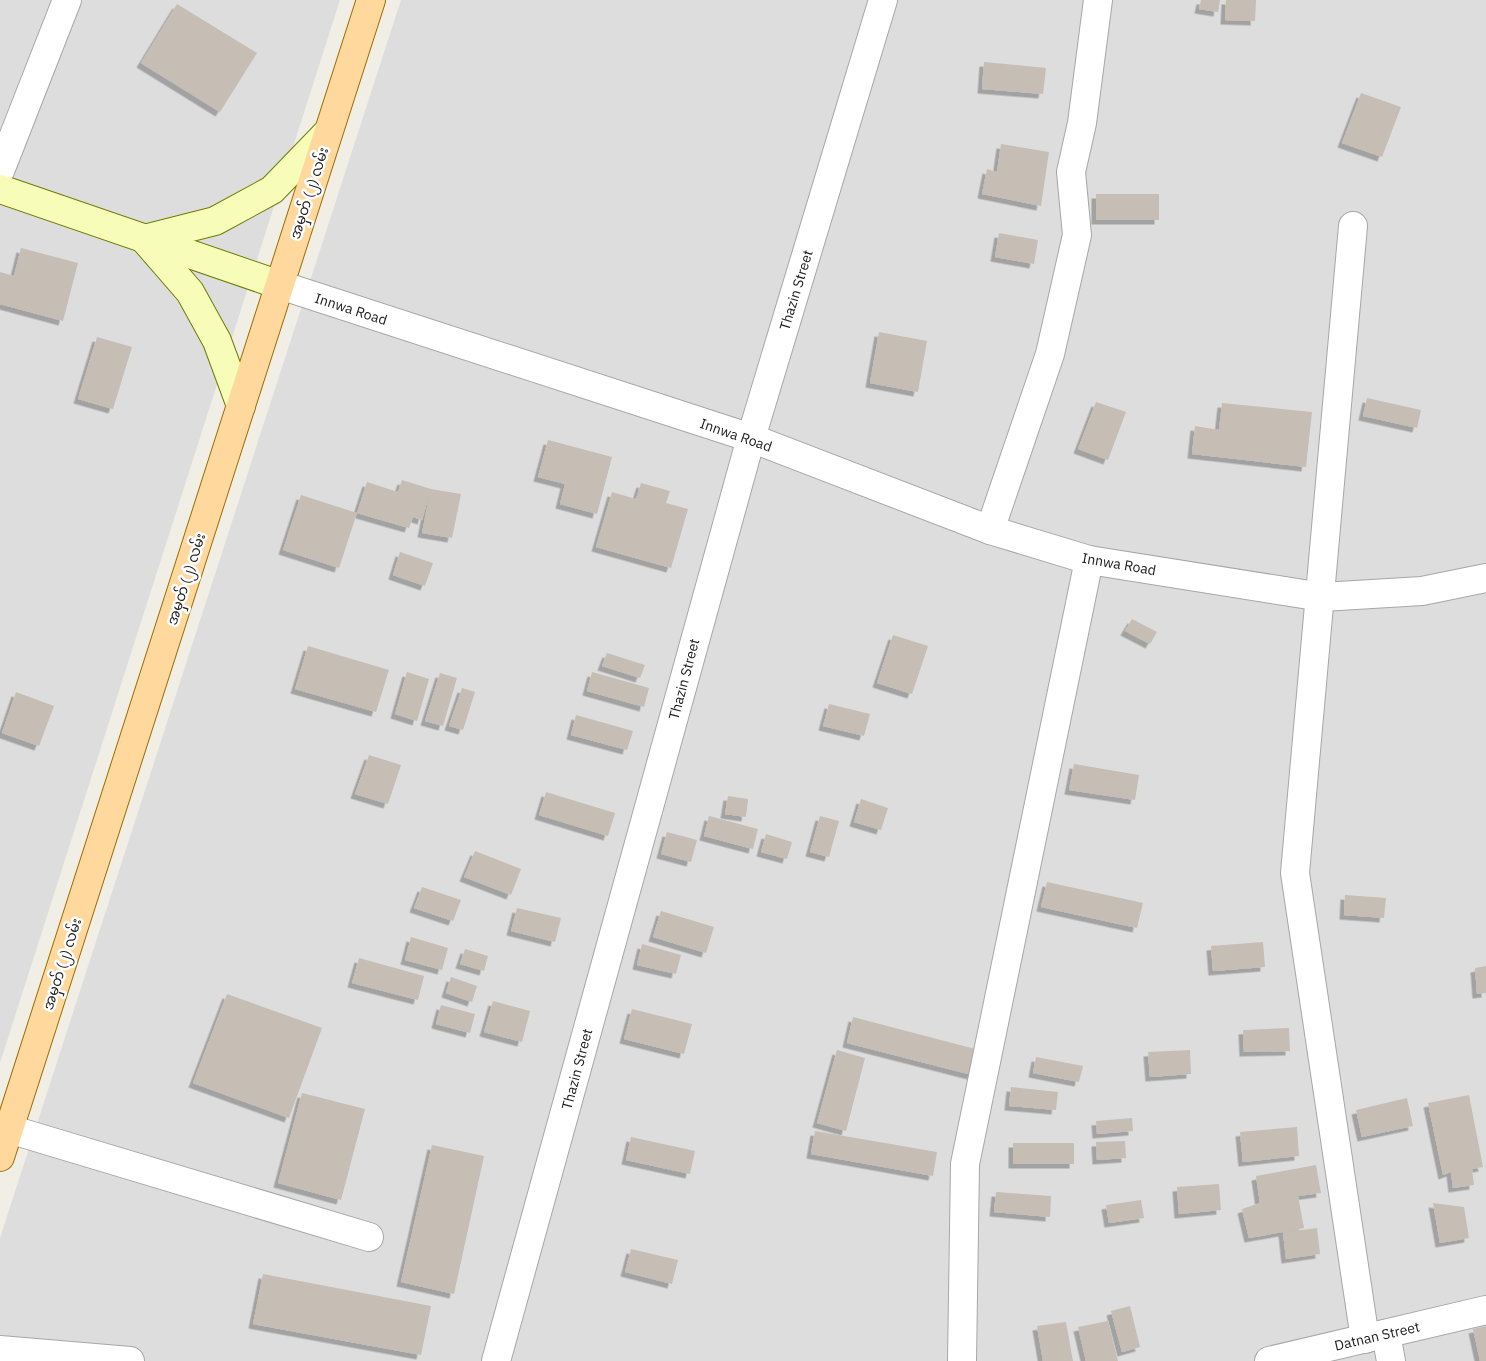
<svg xmlns="http://www.w3.org/2000/svg" width="1486" height="1361" font-family="'IBM Plex Sans','Noto Sans Myanmar',sans-serif">
	<defs>
		<filter id="shadow"><feDropShadow dx="-4.5" dy="4.5" stdDeviation="0" flood-color="#0004"/></filter>
	</defs>
	<rect width="100%" height="100%" fill="#f1eee6"/>
	<!-- residential -->
	<g fill="#dedddd">
		<polygon points="0,0 340,0 0,1063"/>
		<polygon points="401,0 1486,0 1486,1361 0,1361 0,1238"/>
	</g>
	<!-- building -->
	<g fill="#c6bdb5" filter="url(#shadow)">
		<polygon points="1201,0 1220,0 1218,12 1199,9"/>
		<polygon points="1226,0 1256,0 1255,21 1225,20"/>
		<polygon points="177,4 257,53 220,112 141,63"/>
		<polygon points="984,62 1046,68 1043,94 982,89"/>
		<polygon points="1361,93 1401,107 1382,157 1342,143"/>
		<polygon points="1001,144 1049,152 1041,206 982,194 987,169 997,172"/>
		<rect x="1096" y="194" width="63" height="26"/>
		<polygon points="999,233 1038,240 1034,264 995,257"/>
		<polygon points="21,248 78,263 63,321 0,304 0,272 14,276"/>
		<polygon points="879,332 927,341 918,392 870,383"/>
		<polygon points="97,337 132,347 113,409 78,399"/>
		<polygon points="1367,398 1421,410 1417,428 1363,416"/>
		<polygon points="1096,402 1126,412 1108,460 1078,449"/>
		<polygon points="1222,403 1312,412 1306,467 1192,454 1195,426 1219,430"/>
		<polygon points="548,440 612,457 597,514 560,504 565,484 538,477"/>
		<polygon points="402,480 431,489 461,494 452,538 422,533 430,492 422,520 413,517 409,528 357,513 367,482 398,492"/>
		<polygon points="641,483 670,491 666,503 688,509 671,568 596,547 612,492 636,499"/>
		<polygon points="301,495 357,513 339,568 283,550"/>
		<polygon points="400,552 433,563 425,586 393,575"/>
		<polygon points="1132,619 1157,632 1150,644 1125,631"/>
		<polygon points="893,635 928,646 912,694 877,683"/>
		<polygon points="308,646 389,670 376,712 295,689"/>
		<polygon points="607,653 645,665 640,678 602,666"/>
		<polygon points="407,672 429,679 417,721 395,714"/>
		<polygon points="592,672 649,688 644,707 587,691"/>
		<polygon points="440,673 457,678 443,726 425,721"/>
		<polygon points="462,688 475,692 463,730 449,726"/>
		<polygon points="16,692 54,706 39,746 2,733"/>
		<polygon points="829,704 870,714 864,736 823,726"/>
		<polygon points="576,715 633,731 627,750 571,735"/>
		<polygon points="369,755 401,765 388,804 355,794"/>
		<polygon points="1074,764 1139,775 1135,800 1069,790"/>
		<polygon points="546,792 615,813 608,836 539,815"/>
		<polygon points="728,796 748,799 746,817 725,814"/>
		<polygon points="861,799 888,808 881,830 854,822"/>
		<polygon points="709,816 758,829 753,849 704,836"/>
		<polygon points="820,816 839,821 829,857 810,852"/>
		<polygon points="667,832 697,840 691,862 661,854"/>
		<polygon points="766,834 792,842 787,859 761,852"/>
		<polygon points="475,851 521,869 511,895 464,877"/>
		<polygon points="1047,882 1143,903 1137,928 1041,907"/>
		<polygon points="422,887 461,900 453,921 414,908"/>
		<polygon points="1345,895 1386,898 1384,918 1344,915"/>
		<polygon points="517,908 561,918 555,942 511,931"/>
		<polygon points="661,911 714,927 706,953 653,937"/>
		<polygon points="411,937 448,948 442,970 405,960"/>
		<polygon points="1263,942 1265,967 1213,971 1211,946"/>
		<polygon points="642,944 681,955 676,974 637,965"/>
		<polygon points="465,949 488,956 484,971 460,964"/>
		<polygon points="359,958 424,976 418,1000 352,983"/>
		<polygon points="1486,966 1486,993 1477,994 1475,968"/>
		<polygon points="451,977 477,986 472,1002 446,993"/>
		<polygon points="227,994 322,1028 289,1118 193,1083"/>
		<polygon points="493,1001 530,1011 522,1042 484,1032"/>
		<polygon points="441,1005 475,1014 470,1033 436,1024"/>
		<polygon points="632,1009 692,1024 684,1054 624,1039"/>
		<polygon points="853,1017 979,1050 972,1075 847,1043"/>
		<polygon points="1289,1028 1290,1051 1244,1052 1243,1030"/>
		<polygon points="837,1050 865,1058 846,1131 817,1123"/>
		<polygon points="1190,1050 1191,1074 1150,1077 1148,1052"/>
		<polygon points="1036,1057 1083,1066 1079,1082 1033,1073"/>
		<polygon points="1011,1087 1058,1092 1056,1110 1009,1106"/>
		<polygon points="302,1093 365,1109 341,1200 278,1183"/>
		<polygon points="1469,1095 1483,1167 1472,1169 1474,1185 1453,1188 1451,1172 1443,1175 1428,1103"/>
		<polygon points="1407,1098 1413,1126 1362,1137 1356,1110"/>
		<polygon points="1132,1118 1133,1131 1097,1134 1096,1121"/>
		<polygon points="1297,1127 1299,1156 1243,1162 1240,1132"/>
		<polygon points="815,1131 937,1152 933,1176 811,1154"/>
		<polygon points="631,1137 695,1151 690,1174 626,1160"/>
		<polygon points="1125,1141 1126,1158 1097,1160 1096,1142"/>
		<rect x="1013" y="1143" width="61" height="21"/>
		<polygon points="432,1145 484,1156 454,1294 401,1282"/>
		<polygon points="1316,1165 1321,1193 1298,1196 1304,1228 1286,1232 1317,1228 1320,1254 1286,1259 1283,1232 1249,1238 1242,1209 1260,1203 1256,1176"/>
		<polygon points="1219,1184 1221,1210 1179,1214 1177,1187"/>
		<polygon points="996,1192 1051,1196 1050,1217 994,1212"/>
		<polygon points="1141,1200 1144,1218 1109,1223 1106,1205"/>
		<polygon points="1433,1203 1464,1207 1469,1238 1440,1243"/>
		<polygon points="631,1249 678,1260 672,1284 625,1272"/>
		<polygon points="263,1274 431,1306 421,1355 253,1324"/>
		<polygon points="1130,1306 1140,1347 1122,1352 1111,1311"/>
		<polygon points="1108,1321 1118,1361 1086,1361 1078,1327"/>
		<polygon points="1066,1322 1073,1361 1043,1361 1037,1326"/>
		<polygon points="1486,1326 1486,1361 1480,1361 1473,1329"/>
	</g>
	<g fill="none" stroke-linecap="round" stroke-linejoin="round">
		<defs>
			<g id="street">
				<polyline points="0,171 67,0"/>
				<polyline points="1353,226 1295,873 1365,1339"/>
				<polyline points="280,285 751,438 990,530 1089,560 1322,597 1422,591 1486,578"/>
				<polyline points="990,530 1050,354 1077,235 1071,172 1082,123 1098,0"/>
				<polyline points="9,1129 369,1237"/>
				<polyline points="1386,1334 1391,1361"/>
				<polyline points="0,1350 130,1361"/>
				<polyline points="496,1361 751,438 883,0"/>
				<polyline points="962,1361 965,1164 1089,560"/>
				<polyline points="1269,1361 1486,1310"/>
			</g>
			<g id="secondary">
				<polyline points="0,189 280,285"/>
				<polyline points="241,406 217,341 190,292 144,239 215,221 272,190 328,132"/>
			</g>
			<polyline id="primary" points="0,1157 371,0"/>
		</defs>
		<!-- street casing -->
		<use href="#street" stroke="#a7a7a7" stroke-width="30"/>
		<!-- secondary casing -->
		<use href="#secondary" stroke="#6c7e00" stroke-width="30"/>
		<!-- primary casing -->
		<use href="#primary" stroke="#9c6e00" stroke-width="30"/>
		<!-- street -->
		<use href="#street" stroke="#fff" stroke-width="28"/>
		<!-- secondary -->
		<use href="#secondary" stroke="#f7fdb8" stroke-width="28"/>
		<!-- primary -->
		<use href="#primary" stroke="#ffd89d" stroke-width="28"/>
	</g>
	<g text-anchor="middle" dominant-baseline="central" stroke-width="5" stroke-linejoin="round" paint-order="stroke">
		<!-- street labels -->
		<g font-size="14" fill="#202020" stroke="#fff">
			<text transform="translate(309 193) rotate(-72)">အမှတ် (၂) လမ်း</text>
			<text transform="translate(796 290) rotate(-73)">Thazin Street</text>
			<text transform="translate(351 309) rotate(18)">Innwa Road</text>
			<text transform="translate(736 435) rotate(19)">Innwa Road</text>
			<text transform="translate(1119 564) rotate(10)">Innwa Road</text>
			<text transform="translate(186 579) rotate(-72)">အမှတ် (၂) လမ်း</text>
			<text transform="translate(684 679) rotate(-75)">Thazin Street</text>
			<text transform="translate(62 964) rotate(-72)">အမှတ် (၂) လမ်း</text>
			<text transform="translate(577 1069) rotate(-75)">Thazin Street</text>
			<text transform="translate(1377 1336) rotate(-13)">Datnan Street</text>
		</g>
	</g>
</svg>
